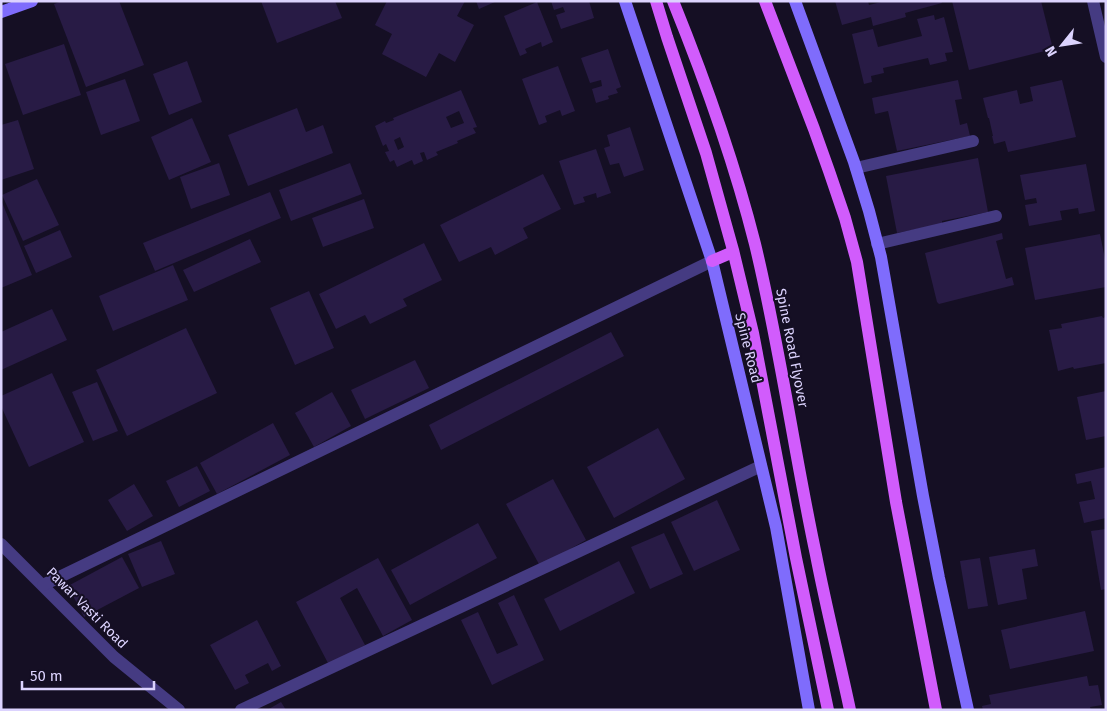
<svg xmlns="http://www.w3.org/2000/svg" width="1107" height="711" font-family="'Fira Sans',sans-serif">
	<rect width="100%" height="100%" fill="#150f24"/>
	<!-- building -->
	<g fill="#281b45" fill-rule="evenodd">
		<polygon points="62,1 119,1 144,65 86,87 54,4"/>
		<polygon points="261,1 335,1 342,18 277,43"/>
		<polygon points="387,1 465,1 457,16 474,25 455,62 439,53 426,77 382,54 392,34 375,25"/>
		<polygon points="476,1 497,1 479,9"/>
		<polygon points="551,1 589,1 594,18 561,29 556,15 565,12 563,7 554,10"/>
		<polygon points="835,1 868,1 869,5 885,1 941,1 942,3 905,13 906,17 873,26 871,17 842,25"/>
		<polygon points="952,1 1041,1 1053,49 969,70"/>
		<polygon points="537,2 553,42 542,47 541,42 525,49 527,53 520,56 504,16"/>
		<polygon points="934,15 935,20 944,17 953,52 945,53 947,61 930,65 928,58 883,68 884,73 871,76 872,82 864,84 852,34 873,29 878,47 922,36 917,19"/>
		<polygon points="64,44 81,95 23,115 5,64"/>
		<polygon points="608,49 621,87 616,89 618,93 608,96 609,99 596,103 592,89 602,86 601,80 590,83 581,58"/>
		<polygon points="187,61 202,102 169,115 153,74"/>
		<polygon points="558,66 575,111 562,116 560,110 545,116 547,122 539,125 522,79"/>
		<polygon points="125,79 140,121 101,135 86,92"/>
		<polygon points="958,80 962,99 955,100 960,125 967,123 970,136 897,151 888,111 875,114 872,98"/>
		<polygon points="1062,80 1076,137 1008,152 1005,141 994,144 992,136 993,136 989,118 988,118 983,98 1017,90 1020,104 1033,101 1030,87"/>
		<path d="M461,90l16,37 -4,1 3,5 -19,8 1,2 -22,9 2,3 -11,5 -3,-8 -4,1 3,8 -9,4 -2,-5 -15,7 -3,-7 -4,2 -5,-10 4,-1 -3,-7 -3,2 -8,-20 10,-5 1,2 8,-3 -1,-2zM459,111l5,12 -13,5 -5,-11zM400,137l4,10 -6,3 -4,-10z"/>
		<polygon points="297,108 306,132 323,125 333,153 248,186 228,135"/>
		<polygon points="192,118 211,162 169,180 151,137"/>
		<polygon points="18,120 34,169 1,180 1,125"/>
		<polygon points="630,127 644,170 624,177 619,163 610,165 604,148 610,146 607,135"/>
		<polygon points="596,149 611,193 597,198 596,193 583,197 585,202 574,205 559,161"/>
		<polygon points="978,158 988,212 942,221 942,224 897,233 886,176"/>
		<polygon points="219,163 230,195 191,209 180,177"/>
		<polygon points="350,163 362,194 291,221 279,190"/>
		<polygon points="1086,164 1095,211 1079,214 1078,208 1060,211 1062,220 1029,226 1025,205 1037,203 1036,198 1025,200 1020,175"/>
		<polygon points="543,174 561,209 523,228 528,238 495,255 491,247 459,262 440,225"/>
		<polygon points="37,179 59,225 23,241 2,195"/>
		<polygon points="270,192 281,218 155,271 143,243"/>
		<polygon points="364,199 374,228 323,247 312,218"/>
		<polygon points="1,200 32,275 1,288"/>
		<polygon points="60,230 72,257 36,273 24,246"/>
		<polygon points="1002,233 1003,239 996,241 1006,279 1012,277 1014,285 939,304 937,302 925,253"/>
		<polygon points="1100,234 1106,264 1106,287 1035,300 1025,248"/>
		<polygon points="250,239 261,262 194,292 183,270"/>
		<polygon points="424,243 442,280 403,299 407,306 370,324 365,315 336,329 319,294"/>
		<polygon points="173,265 188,300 113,331 99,296"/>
		<polygon points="309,291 334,348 295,365 270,308"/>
		<polygon points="52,309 67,340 1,370 1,332"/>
		<polygon points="1102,316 1103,318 1106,317 1106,363 1074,369 1073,367 1058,371 1049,330 1062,328 1061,324"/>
		<polygon points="186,328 217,393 127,436 96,370"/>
		<polygon points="611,332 624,356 441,450 429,425"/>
		<polygon points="415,360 429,388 365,419 351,390"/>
		<polygon points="52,373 84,442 29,467 1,406 1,396"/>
		<polygon points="97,382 118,431 93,441 72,392"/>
		<polygon points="1106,391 1106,436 1086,440 1077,397"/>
		<polygon points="332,392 351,426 314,447 295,413"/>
		<polygon points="273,423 290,455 217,494 200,463"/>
		<polygon points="658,428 685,479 614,518 587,467"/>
		<polygon points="197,466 210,491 179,507 166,481"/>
		<polygon points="1106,467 1106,518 1084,523 1079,502 1095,499 1091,481 1077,484 1075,474"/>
		<polygon points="553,479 586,540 540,566 506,504"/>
		<polygon points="134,484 153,516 127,531 108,500"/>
		<polygon points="717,500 740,550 694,571 671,522"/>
		<polygon points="478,523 497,558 410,605 391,570"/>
		<polygon points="1106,529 1106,589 1101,590 1091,531"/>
		<polygon points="664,533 683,574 650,589 631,547"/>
		<polygon points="161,541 175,574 142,587 128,554"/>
		<polygon points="1035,549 1038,566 1022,569 1027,599 998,605 989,557"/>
		<polygon points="122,557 139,588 84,617 68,586"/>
		<polygon points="378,558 412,620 383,636 357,588 340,598 365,645 329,665 296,602"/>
		<polygon points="980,558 988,606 968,609 960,561"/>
		<polygon points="619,561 635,593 560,631 544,599"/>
		<polygon points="514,595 544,660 492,685 461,620 478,612 497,654 518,645 498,603"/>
		<polygon points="1085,611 1094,651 1010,669 1001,630"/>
		<polygon points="257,620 281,666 272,671 268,663 245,675 249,683 235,690 210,645"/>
		<polygon points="1087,676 1089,686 1098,685 1102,705 1090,707 1091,710 983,710 982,706 991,704 989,695"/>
		<polygon points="281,702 286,710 267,710"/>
	</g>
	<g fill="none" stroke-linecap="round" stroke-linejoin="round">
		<!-- street -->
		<g stroke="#453b82" stroke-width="12">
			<polyline points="1093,1 1106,57"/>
			<polyline points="856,168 973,141"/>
			<polyline points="877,244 996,216"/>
			<polyline points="1,544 114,657 179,710"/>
			<polyline points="43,585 712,261"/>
			<polyline points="241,710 761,466"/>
		</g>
		<!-- secondary -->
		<g stroke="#7f6cfc" stroke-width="12">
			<polyline points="625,1 712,261 776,527 809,710"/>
			<polyline points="795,1 854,162 869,211 881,257 923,496 939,578 968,710"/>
			<polyline points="1,12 32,1"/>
		</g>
		<!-- primary -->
		<g stroke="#d15cfc" stroke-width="12">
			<polyline points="656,1 667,37 706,153 733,250 753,333 796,558 828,710"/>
			<path d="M673,1c32,79 61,160 82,243 25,103 39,208 61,311 10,52 23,103 34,155"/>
			<polyline points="765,1 814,129 829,171 845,218 857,262 896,502 936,710"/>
			<polyline points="712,261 733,252"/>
		</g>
	</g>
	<g text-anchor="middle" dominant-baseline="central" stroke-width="4" stroke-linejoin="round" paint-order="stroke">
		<!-- street labels -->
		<g font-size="14" fill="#dcd3fe" stroke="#150f24">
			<text transform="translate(748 348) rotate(76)">Spine Road</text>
			<text transform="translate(792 348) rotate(79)">Spine Road Flyover</text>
			<text transform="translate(87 608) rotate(45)">Pawar Vasti Road</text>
		</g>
	</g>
	<!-- border -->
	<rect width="1107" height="711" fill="none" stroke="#dcd3fe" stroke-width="5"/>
	<!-- north arrow -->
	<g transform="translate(1062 45) rotate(240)" stroke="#150f24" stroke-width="4" paint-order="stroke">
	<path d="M0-4L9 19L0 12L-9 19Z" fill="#dcd3fe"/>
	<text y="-8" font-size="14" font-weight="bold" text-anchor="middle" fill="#dcd3fe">N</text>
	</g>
	<!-- scale -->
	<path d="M22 681v8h132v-8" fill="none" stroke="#dcd3fe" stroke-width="2.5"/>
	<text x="30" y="681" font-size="15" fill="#dcd3fe" stroke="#150f24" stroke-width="4" paint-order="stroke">50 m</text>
</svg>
